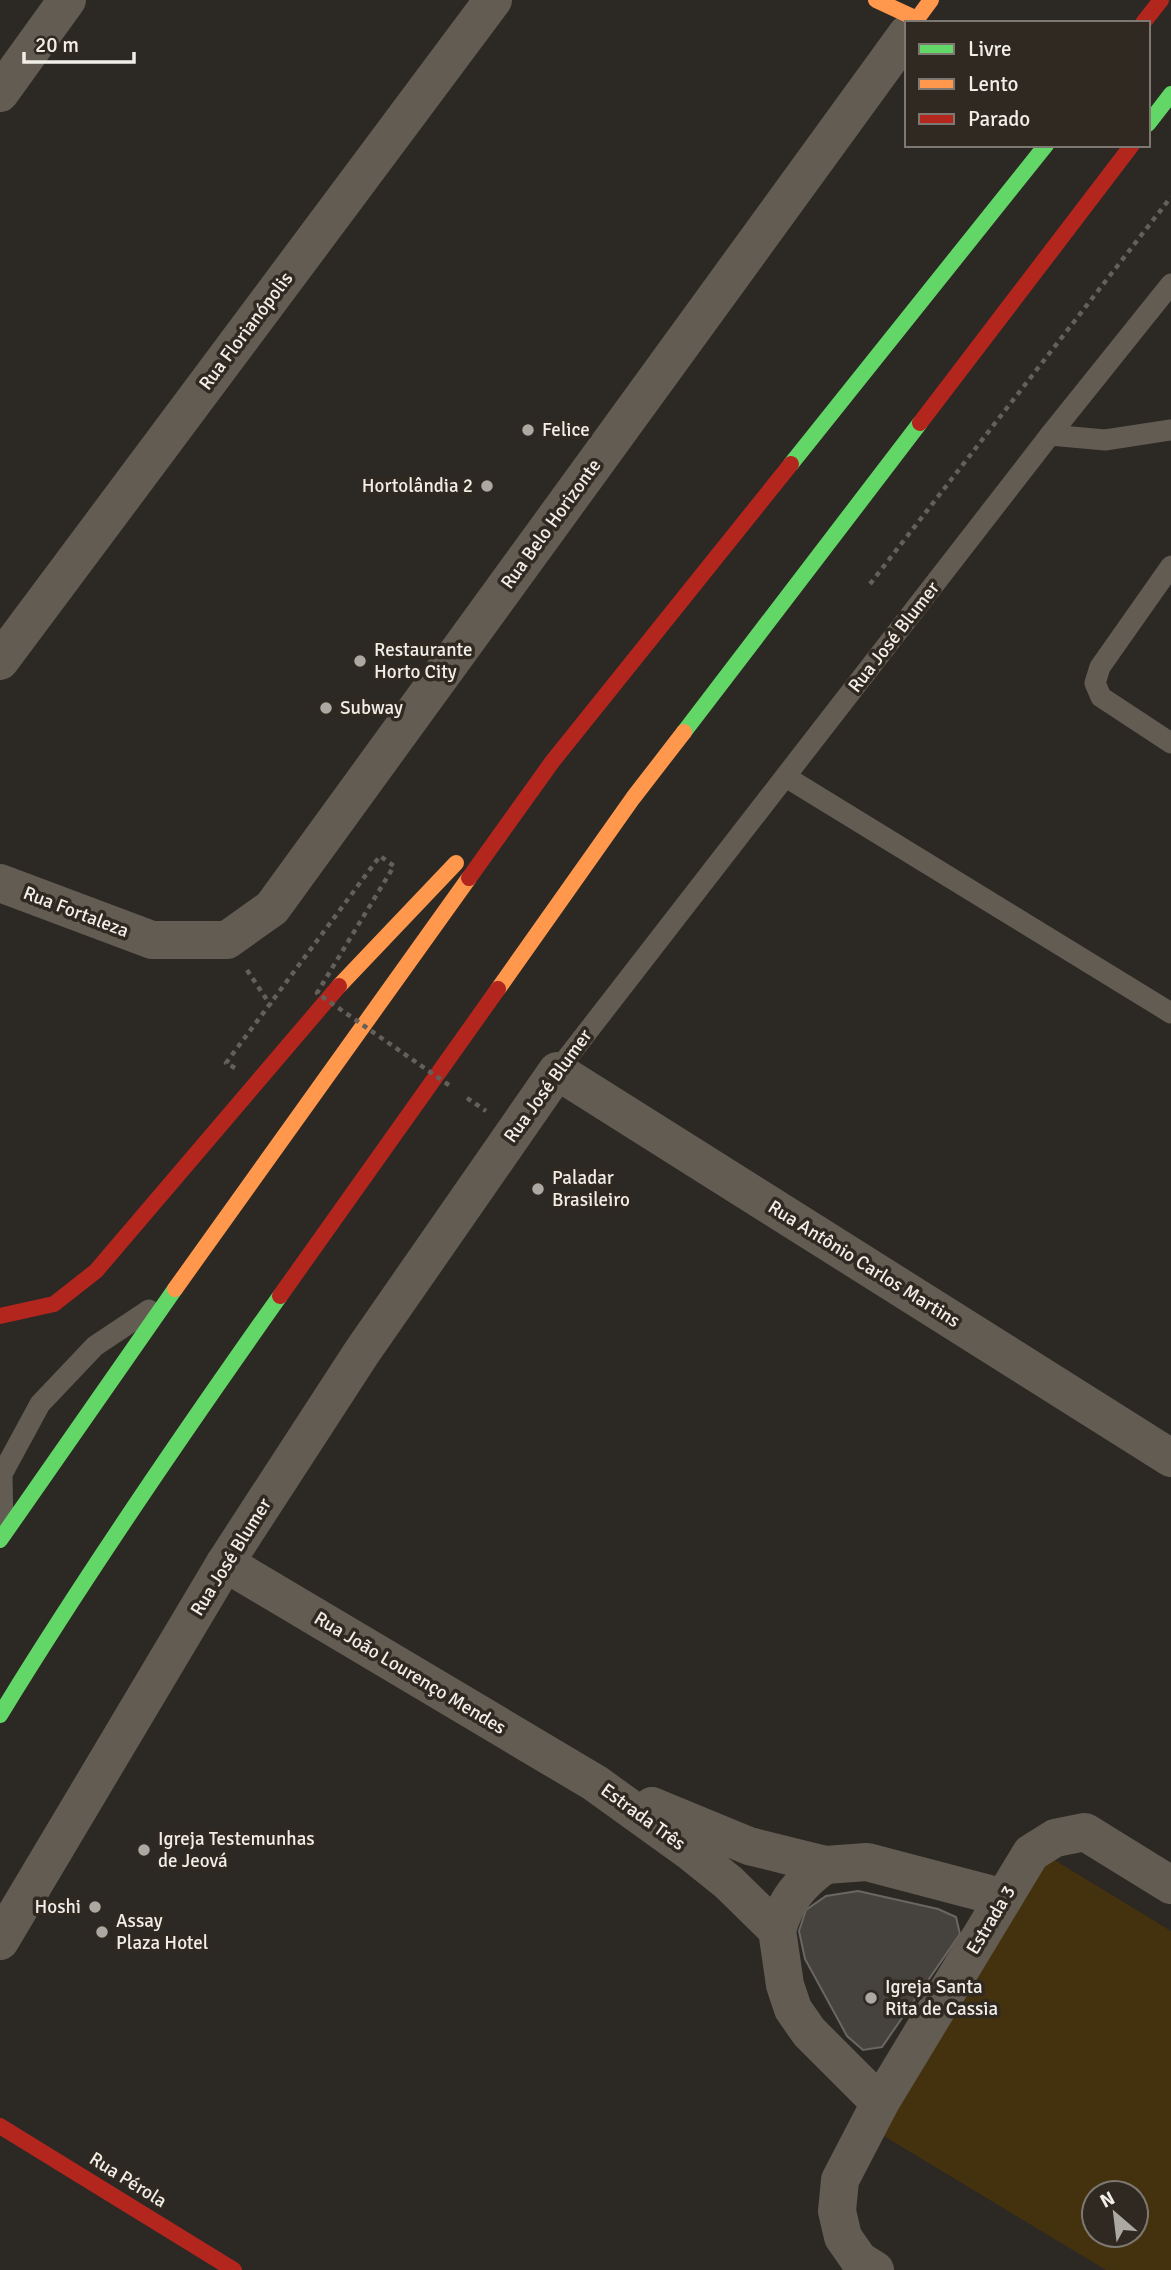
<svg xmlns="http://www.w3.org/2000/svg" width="1171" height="2270" font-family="Signika,sans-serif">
	<rect width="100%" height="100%" fill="#2c2824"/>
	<!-- green -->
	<path fill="#44320e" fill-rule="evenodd" d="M1043,1853l128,78v339h-65l-232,-140zM1094,2193h42v42h-42z"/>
	<!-- building -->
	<polygon fill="#46433f" stroke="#696663" stroke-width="2" points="858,1891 938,1909 956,1917 960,1934 882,2047 863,2050 847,2036 805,1959 799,1931 806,1910 826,1896"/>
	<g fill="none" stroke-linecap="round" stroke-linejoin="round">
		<!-- path -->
		<g stroke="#635f59" stroke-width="4.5" stroke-dasharray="5 5" stroke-linecap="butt">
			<polyline points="870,584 1171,197"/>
			<polyline points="247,970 271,1006"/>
			<polyline points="467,1098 486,1111"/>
		</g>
		<!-- lane -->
		<g stroke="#625c52" stroke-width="21">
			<polyline points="1050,435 1105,440 1171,430"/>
			<polyline points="1171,566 1100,667 1095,683 1101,697 1171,743"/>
			<polyline points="786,777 1171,1013"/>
			<polyline points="557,1071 1050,435 1171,284"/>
			<polyline points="3,1529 2,1474 40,1404 95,1346 149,1310"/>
		</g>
		<!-- street -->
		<g stroke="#625c52" stroke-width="38">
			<polyline points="0,93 67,0"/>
			<polyline points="0,661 493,0"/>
			<polyline points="0,883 152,940 227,940 272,908 907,34"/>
			<polyline points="225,1563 595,1783 688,1850 728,1882 777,1930 785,1985 793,2009 809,2032 880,2103"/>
			<polyline points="652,1806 749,1846 825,1865 867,1862 1004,1898"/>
			<path d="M777,1930c9,-30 22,-46 48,-65"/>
			<polyline points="0,1941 225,1563 362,1352 557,1071 1171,1458"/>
			<polyline points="875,2270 859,2260 843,2237 837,2211 840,2180 880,2103 1031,1853 1055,1838 1085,1832 1171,1885"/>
		</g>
		<!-- fast -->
		<g stroke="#63d668" stroke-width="16">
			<polyline points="1148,124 1171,94"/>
			<polyline points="791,464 1046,145"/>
			<polyline points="684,732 920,423"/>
			<polyline points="0,1540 175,1289"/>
			<path d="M0,1715c88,-144 183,-282 280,-419"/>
		</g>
		<!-- slow -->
		<g stroke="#ff974d" stroke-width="16">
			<polyline points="876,0 917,19 931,0"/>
			<polyline points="339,986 456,863"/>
			<polyline points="498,989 633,798 684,732"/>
			<polyline points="175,1289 469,878"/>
		</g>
		<!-- jam -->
		<g stroke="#b3261e" stroke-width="16">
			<polyline points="1143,23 1161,0"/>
			<polyline points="920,423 1132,145"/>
			<polyline points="469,878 552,762 791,464"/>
			<polyline points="280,1296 498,989"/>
			<polyline points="0,1316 54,1304 96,1271 339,986"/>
			<polyline points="0,2126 234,2270"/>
		</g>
		<!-- path-bridge -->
		<polyline stroke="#635f59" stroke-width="4.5" stroke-dasharray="5 5" stroke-linecap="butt" points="235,1068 226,1063 380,856 394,866 317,993 453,1088"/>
	</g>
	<!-- markers -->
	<g fill="#aca9a3" stroke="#2f2921" stroke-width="2.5">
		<circle cx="528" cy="430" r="7"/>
		<circle cx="487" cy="486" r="7"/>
		<circle cx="360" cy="661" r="7"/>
		<circle cx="326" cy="708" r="7"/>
		<circle cx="538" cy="1189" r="7"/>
		<circle cx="144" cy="1850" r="7"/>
		<circle cx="95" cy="1907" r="7"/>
		<circle cx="102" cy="1932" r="7"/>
		<circle cx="871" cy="1998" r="7"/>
	</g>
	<g text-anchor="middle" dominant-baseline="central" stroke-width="7" stroke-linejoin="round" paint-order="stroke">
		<!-- street labels -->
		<g font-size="19" fill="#f1eee8" stroke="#2f2921">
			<text transform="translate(246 331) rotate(-53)">Rua Florianópolis</text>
			<text transform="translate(551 524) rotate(-54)">Rua Belo Horizonte</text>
			<text transform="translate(894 637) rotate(-52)">Rua José Blumer</text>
			<text transform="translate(76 912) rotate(21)">Rua Fortaleza</text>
			<text transform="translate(548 1086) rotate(-54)">Rua José Blumer</text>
			<text transform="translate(864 1264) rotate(32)">Rua Antônio Carlos Martins</text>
			<text transform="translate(231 1557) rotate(-58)">Rua José Blumer</text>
			<text transform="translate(410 1673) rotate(31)">Rua João Lourenço Mendes</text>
			<text transform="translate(643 1817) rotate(36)">Estrada Três</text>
			<text transform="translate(991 1920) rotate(-59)">Estrada 3</text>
			<text transform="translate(128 2180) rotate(32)">Rua Pérola</text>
		</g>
		<!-- poi labels -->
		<g font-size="19" fill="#f1eee8" stroke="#2f2921" text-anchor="start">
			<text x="542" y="430">Felice</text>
			<text x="473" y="486" text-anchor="end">Hortolândia 2</text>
			<text x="374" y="650">Restaurante<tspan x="374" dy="22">Horto City</tspan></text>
			<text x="340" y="708">Subway</text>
			<text x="552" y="1178">Paladar<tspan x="552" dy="22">Brasileiro</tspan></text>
			<text x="158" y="1839">Igreja Testemunhas<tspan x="158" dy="22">de Jeová</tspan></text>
			<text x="81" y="1907" text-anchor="end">Hoshi</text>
			<text x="116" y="1921">Assay<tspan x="116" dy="22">Plaza Hotel</tspan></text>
			<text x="885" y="1987">Igreja Santa<tspan x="885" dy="22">Rita de Cassia</tspan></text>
		</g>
	</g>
	<!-- legend -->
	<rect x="905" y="21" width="245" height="126" fill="#2f2921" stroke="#7d7871" stroke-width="2"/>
	<rect x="919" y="44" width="35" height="10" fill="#63d668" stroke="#7d7871" stroke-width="2"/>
	<text x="968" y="56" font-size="21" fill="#f1eee8">Livre</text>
	<rect x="919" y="79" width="35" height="10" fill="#ff974d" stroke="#7d7871" stroke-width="2"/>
	<text x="968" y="91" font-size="21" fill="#f1eee8">Lento</text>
	<rect x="919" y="114" width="35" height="10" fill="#b3261e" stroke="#7d7871" stroke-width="2"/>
	<text x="968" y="126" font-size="21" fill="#f1eee8">Parado</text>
	<!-- north arrow -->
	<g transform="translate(1115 2214) rotate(332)"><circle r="33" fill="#2f2921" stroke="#7d7871" stroke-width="2"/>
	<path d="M0-5L12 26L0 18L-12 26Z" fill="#aca9a3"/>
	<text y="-10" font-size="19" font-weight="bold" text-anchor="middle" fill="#f1eee8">N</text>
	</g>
	<!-- scale -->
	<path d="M24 52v10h110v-10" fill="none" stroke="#f1eee8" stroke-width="3.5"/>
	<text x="35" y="52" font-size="21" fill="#f1eee8" stroke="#2f2921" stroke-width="5" paint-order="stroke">20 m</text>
</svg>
